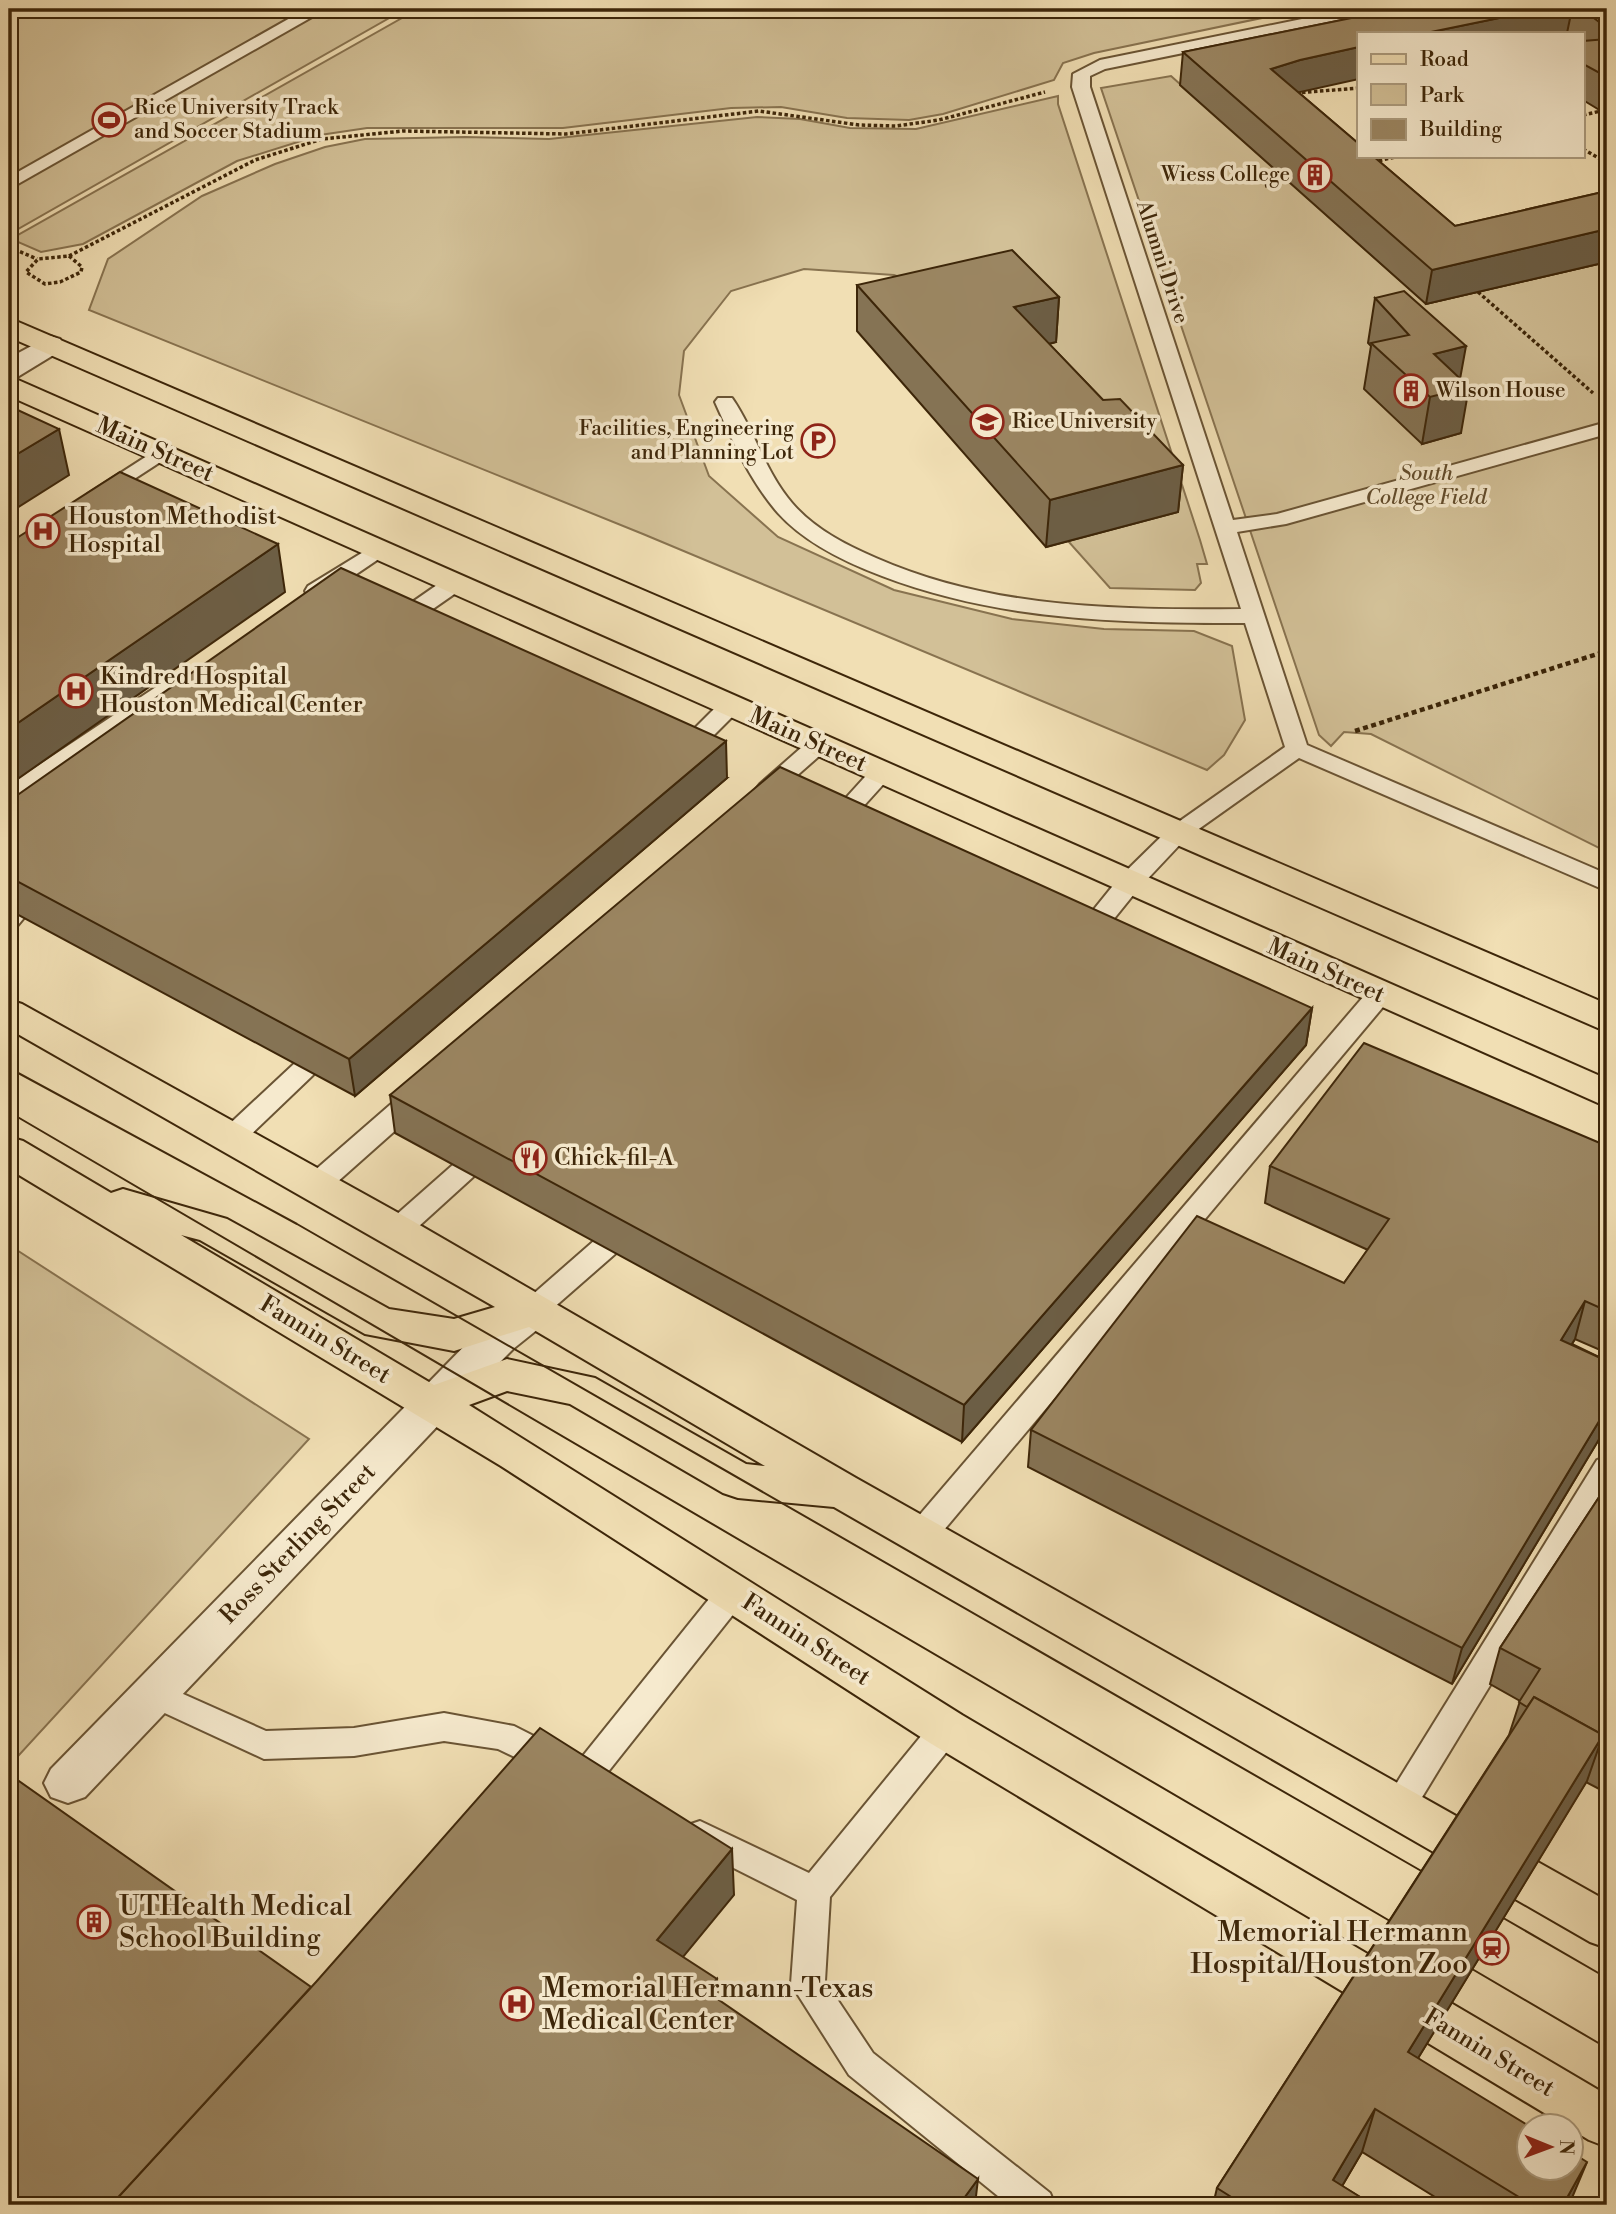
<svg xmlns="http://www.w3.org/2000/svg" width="1616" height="2214" font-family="'Libre Bodoni',serif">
	<rect width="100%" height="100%" fill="#f1dfb4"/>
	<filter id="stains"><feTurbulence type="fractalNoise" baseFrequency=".00286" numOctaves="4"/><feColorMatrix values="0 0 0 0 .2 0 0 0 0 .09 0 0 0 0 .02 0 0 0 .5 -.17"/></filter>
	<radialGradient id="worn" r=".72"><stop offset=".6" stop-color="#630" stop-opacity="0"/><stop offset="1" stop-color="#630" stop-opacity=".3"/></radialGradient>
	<!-- green -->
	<g fill="#d2c097" stroke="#887350" stroke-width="2">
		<polygon points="9,9 405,9 11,233"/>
		<polygon points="418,9 1305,9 1094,53 1063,63 1054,80 943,114 909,120 847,118 781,107 731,108 563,128 367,128 320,135 237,161 83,244 41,252 11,239"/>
		<polygon points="1171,76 1426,304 1607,262 1607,852 1371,734 1344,732 1331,746 1319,735 1101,88"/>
		<polygon points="1058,96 1058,104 1200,540 1207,564 1197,564 1201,583 1195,590 1110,588 1068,541 1012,353 1055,342 960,299 894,275 804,269 731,291 684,351 679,395 709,476 778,537 894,590 1012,619 1104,629 1194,631 1232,646 1245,720 1224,755 1207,770 643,534 89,310 108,259 202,196 275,164 325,147 365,139 465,137 549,139 757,117 800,119 850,128 916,129"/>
		<polygon points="9,1245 309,1439 9,1766"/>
	</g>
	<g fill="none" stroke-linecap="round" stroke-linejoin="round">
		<defs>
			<g id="service">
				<polygon points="306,9 326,9 9,189 9,177"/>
				<path d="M1351,9h31l-8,5 -269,55 -15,7v11l143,433 44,-6 330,-92v12l-321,90 -49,8 70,213 300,129v17l-308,-133 -113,80 -48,51 -46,57h-18l-3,-6 3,-6 46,-57 50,-49 115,-81 -40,-124c-125,0 -245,-2 -363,-47 -37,-14 -77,-33 -104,-63 -28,-32 -46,-73 -63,-111l3,-4h14c23,33 33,74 60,105 22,26 54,42 84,55 116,51 240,52 365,51l-169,-522 1,-13 27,-14z"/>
				<polygon points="161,447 171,453 168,457 105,498 98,500 88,494"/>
				<polygon points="378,543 386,544 389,549 386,554 324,596 308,596 305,591 308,586"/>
				<polygon points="455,577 466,583 463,588 404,629 388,629 385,624 388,619 447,578"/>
				<polygon points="179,675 190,682 187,687 17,801 9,803 9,785 171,677"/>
				<polygon points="730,699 738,701 741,706 738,711 689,760 673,760 669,755 673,750 722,701"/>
				<polygon points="818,738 826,740 830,745 826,750 776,794 760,794 756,789 760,784 810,740"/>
				<polygon points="881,766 889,768 893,773 889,778 841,831 825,831 821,826 825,821 873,768"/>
				<polygon points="16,905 25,907 28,913 18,925 9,927 9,907"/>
				<polygon points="1379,986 1388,989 1392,995 1388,1001 933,1543 922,1546 911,1543 907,1534 911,1525 1370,989"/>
				<polygon points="304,1060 313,1063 317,1069 313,1075 240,1145 231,1147 222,1145 218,1138 222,1131 295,1063"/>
				<polygon points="407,1096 416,1098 420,1105 416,1112 326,1192 316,1195 306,1192 303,1185 306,1178 398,1098"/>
				<polygon points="464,1160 473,1163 477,1170 473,1177 407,1237 397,1240 387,1237 383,1230 387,1223 455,1163"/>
				<polygon points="605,1237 615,1240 619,1247 615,1254 543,1317 533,1321 523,1317 519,1310 523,1303 595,1240"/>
				<polygon points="1607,1456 1607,1493 1410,1817 1399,1821 1388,1817 1383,1807 1388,1797 1597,1460"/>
				<polygon points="732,1580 743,1584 747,1593 743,1602 596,1787 585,1791 574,1787 569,1777 574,1767 721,1584"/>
				<polygon points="154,1681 266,1731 354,1728 444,1713 514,1726 567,1753 572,1763 567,1773 556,1777 498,1749 444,1741 354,1756 264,1759 143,1703 138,1694 143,1685"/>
				<polygon points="946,1715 957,1719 962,1729 957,1739 830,1897 825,1981 873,2053 1050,2193 1055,2205 1009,2205 849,2075 791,1984 797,1900 688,1845 684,1835 688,1825 700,1821 809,1873 935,1719"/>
			</g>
			<polygon id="minor" points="533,1294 548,1299 554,1310 548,1321 513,1349 447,1416 85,1797 68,1803 51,1797 44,1783 51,1769 483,1327 518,1299"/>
			<polygon id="tertiary" points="50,336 60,339 64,345 60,351 19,376 9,379 9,358"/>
			<g id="primary">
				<polygon points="9,318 1607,1004 1607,1032 9,337"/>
				<polygon points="9,376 1607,1079 1607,1107 9,396"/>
				<path d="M9,1000l13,4 389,216 445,258 751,423v47l-17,-6 -756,-435 -96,-9 -15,-5 -153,-89 -63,-13 -38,14 493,310 645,380v52l-18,-7 -659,-397 -429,-277 -492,-297v-32l14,4 88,52 12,-4 104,30 162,90 65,10 41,-12 -486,-278zM181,1235l19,5 165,94 89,17 75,-24 236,139 -19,-2 -151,-86 -88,-19 -73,26z"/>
			</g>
		</defs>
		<!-- service casing -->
		<use href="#service" stroke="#6a5434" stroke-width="4"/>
		<!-- minor casing -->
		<use href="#minor" stroke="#6a5434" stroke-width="4"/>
		<!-- tertiary casing -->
		<use href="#tertiary" stroke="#6a5434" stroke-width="4"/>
		<!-- primary casing -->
		<use href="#primary" stroke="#3d2609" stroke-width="4"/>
		<!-- path-far1 -->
		<g stroke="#3d2609" stroke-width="3.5" stroke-dasharray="3.5 2.5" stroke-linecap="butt">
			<polyline points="1296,93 1359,88"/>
			<polyline points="1583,115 1601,111"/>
			<polyline points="1583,149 1607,163"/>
			<polyline points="1373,162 1400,156"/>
			<polyline points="1265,186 1287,181"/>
			<polyline points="9,247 37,259"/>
			<polyline points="69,256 255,160 322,139 403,131 566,134 759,111 859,125 896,126 939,120 1045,92"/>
			<polygon points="69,256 82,267 81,272 60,282 45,284 26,272 38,259"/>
			<polyline points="1478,292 1593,393"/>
		</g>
		<!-- path -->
		<polyline stroke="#3d2609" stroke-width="4.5" stroke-dasharray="5 3.5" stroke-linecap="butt" points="1355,731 1607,651"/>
		<!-- service -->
		<use href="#service" fill="#f6eace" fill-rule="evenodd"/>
		<!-- minor -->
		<use href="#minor" fill="#f6eace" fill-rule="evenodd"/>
		<!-- tertiary -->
		<use href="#tertiary" fill="#f6eace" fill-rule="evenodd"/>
		<!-- primary -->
		<use href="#primary" fill="#f1dfb4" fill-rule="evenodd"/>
		<!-- tram -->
		<g stroke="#3d2609" stroke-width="2">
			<polyline points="9,1068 297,1224 1437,1880"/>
			<polyline points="9,1112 1407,1931"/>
			<polyline points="1486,1908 1607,1978"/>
			<polyline points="1455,1959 1607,2048"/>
		</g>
	</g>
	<!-- wall -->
	<g fill="#857354" stroke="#3d2609" stroke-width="2">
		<polygon points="1396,9 1607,9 1607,119 1601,111 1583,100 1583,33 1359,33 1298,92 1455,226 1607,191 1607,262 1426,304 1180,85 1183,52"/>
		<polygon points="857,285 1059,297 1056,342 1049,344 1103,400 1183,465 1178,512 1046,547 857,331"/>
		<polygon points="1375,298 1460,378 1461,433 1422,444 1364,389 1371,346 1368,343"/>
		<polygon points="727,778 355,1096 9,910 9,801"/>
		<polygon points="1312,1008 1306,1045 962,1442 395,1133 390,1095"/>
		<polygon points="1607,1146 1607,1353 1575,1339 1572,1344 1607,1361 1607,1426 1452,1684 1028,1467 1031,1430 1344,1283 1368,1250 1265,1203 1270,1166"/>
		<polygon points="1607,1485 1607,1793 1586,1782 1418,2058 1569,2205 1448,2205 1362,2152 1342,2186 1373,2205 1213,2205 1217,2188 1509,1735 1520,1701 1490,1684 1500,1648"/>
	</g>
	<!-- shaded-wall -->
	<g fill="#6c5e45" stroke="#3d2609" stroke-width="2">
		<polygon points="1543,9 1572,9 1567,33 1426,33"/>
		<polygon points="1359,47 1359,79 1296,93 1271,69 1300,60"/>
		<polygon points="1607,229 1607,262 1426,304 1432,270"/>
		<polygon points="1059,297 1056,342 1012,353 1014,307"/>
		<polygon points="1466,346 1458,390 1469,387 1461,433 1422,444 1430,397 1434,354"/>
		<polygon points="59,429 69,475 9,513 9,459"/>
		<polygon points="1183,465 1178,512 1046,547 1050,500"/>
		<polygon points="278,544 285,592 9,785 9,729"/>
		<polygon points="726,741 727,778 355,1096 349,1059"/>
		<polygon points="1312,1008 1306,1045 962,1442 964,1405"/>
		<polygon points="1585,1301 1575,1339 1551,1377 1561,1340"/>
		<polygon points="1607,1408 1607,1426 1452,1684 1462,1648"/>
		<polygon points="1603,1735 1587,1781 1395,2096 1408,2052"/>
		<polygon points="732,1849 734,1895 660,1985 657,1940"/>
		<polygon points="717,1979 719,2024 706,1991"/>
		<polygon points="1375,2109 1362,2152 1331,2205 1333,2180"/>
		<polygon points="1587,2162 1569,2205 1563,2205"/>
		<polygon points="978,2179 975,2205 959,2205"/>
	</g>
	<!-- building -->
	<g fill="#9b8662" stroke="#3d2609" stroke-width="2">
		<polygon points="1396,9 1543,9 1426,33 1359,33 1359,47 1300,60 1271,69 1359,144 1359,156 1373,156 1455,226 1607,191 1607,229 1432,270 1183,52"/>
		<polygon points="1582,9 1607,9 1607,28"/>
		<polygon points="1607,39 1607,77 1583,64 1583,41"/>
		<polygon points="1012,250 1059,297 1014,307 1103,400 1120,399 1183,465 1050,500 857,285"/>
		<polygon points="1404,291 1466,346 1434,354 1469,387 1430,397 1371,343 1409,335 1375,298"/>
		<polygon points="9,406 59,429 9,459"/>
		<polygon points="120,472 278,544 9,729 9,543"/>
		<polygon points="341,568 726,741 349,1059 9,877 9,801"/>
		<polygon points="780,767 1312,1008 964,1405 390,1095"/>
		<polygon points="1364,1043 1607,1146 1607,1311 1585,1301 1561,1340 1607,1361 1607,1408 1462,1648 1031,1430 1197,1216 1344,1283 1389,1219 1270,1166"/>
		<polygon points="1607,1485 1607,1751 1599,1746 1603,1735 1534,1697 1527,1707 1519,1702 1540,1669 1500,1648"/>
		<polygon points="1534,1697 1603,1735 1408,2052 1529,2126 1529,2168 1571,2168 1571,2152 1587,2162 1563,2205 1532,2205 1375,2109 1333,2180 1373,2205 1244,2205 1217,2188"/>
		<polygon points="540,1728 732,1849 657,1940 717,1979 706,1991 978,2179 959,2205 111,2205 316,1982"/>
		<polygon points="9,1774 311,1987 111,2205 9,2205"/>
	</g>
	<!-- icons -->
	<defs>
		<symbol id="stadium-ring" viewBox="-11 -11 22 22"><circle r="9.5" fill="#f6eace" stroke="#8f2418" stroke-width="1.5"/><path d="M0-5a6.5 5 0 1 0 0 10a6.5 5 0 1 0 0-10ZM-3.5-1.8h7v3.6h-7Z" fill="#8f2418"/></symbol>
		<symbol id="building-ring" viewBox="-11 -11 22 22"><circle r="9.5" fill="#f6eace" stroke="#8f2418" stroke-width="1.5"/><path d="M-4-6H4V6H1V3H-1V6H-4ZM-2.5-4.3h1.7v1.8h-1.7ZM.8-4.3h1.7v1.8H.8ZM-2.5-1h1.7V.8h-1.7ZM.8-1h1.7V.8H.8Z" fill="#8f2418"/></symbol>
		<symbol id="university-ring" viewBox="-11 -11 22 22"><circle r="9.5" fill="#f6eace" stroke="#8f2418" stroke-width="1.5"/><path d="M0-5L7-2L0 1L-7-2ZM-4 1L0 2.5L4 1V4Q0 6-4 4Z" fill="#8f2418"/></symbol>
		<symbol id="parking-ring" viewBox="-11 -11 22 22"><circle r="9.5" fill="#f6eace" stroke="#8f2418" stroke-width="1.5"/><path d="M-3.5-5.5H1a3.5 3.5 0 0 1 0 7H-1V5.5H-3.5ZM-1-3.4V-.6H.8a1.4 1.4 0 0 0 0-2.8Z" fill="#8f2418"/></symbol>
		<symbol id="hospital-ring" viewBox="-11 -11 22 22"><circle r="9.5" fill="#f6eace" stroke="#8f2418" stroke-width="1.5"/><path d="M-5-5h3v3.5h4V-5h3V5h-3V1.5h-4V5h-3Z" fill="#8f2418"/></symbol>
		<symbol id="restaurant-ring" viewBox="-11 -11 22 22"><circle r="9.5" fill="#f6eace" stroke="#8f2418" stroke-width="1.5"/><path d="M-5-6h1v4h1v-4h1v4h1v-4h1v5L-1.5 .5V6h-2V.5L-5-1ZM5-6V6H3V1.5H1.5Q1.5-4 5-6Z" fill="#8f2418"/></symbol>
		<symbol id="station-ring" viewBox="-11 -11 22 22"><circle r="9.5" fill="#f6eace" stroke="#8f2418" stroke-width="1.5"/><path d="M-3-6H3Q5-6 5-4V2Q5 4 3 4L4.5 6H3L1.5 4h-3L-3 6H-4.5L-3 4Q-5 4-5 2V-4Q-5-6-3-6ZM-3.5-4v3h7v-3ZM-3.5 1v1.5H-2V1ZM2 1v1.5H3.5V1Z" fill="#8f2418"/></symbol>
	</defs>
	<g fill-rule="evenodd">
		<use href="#stadium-ring" x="90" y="101" width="38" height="38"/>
		<use href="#building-ring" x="1296" y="156" width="38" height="38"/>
		<use href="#building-ring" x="1392" y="372" width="38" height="38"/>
		<use href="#university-ring" x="968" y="403" width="38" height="38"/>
		<use href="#parking-ring" x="799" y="422" width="38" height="38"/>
		<use href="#hospital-ring" x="24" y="512" width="38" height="38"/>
		<use href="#hospital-ring" x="57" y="672" width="38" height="38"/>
		<use href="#restaurant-ring" x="511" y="1139" width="38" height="38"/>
		<use href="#building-ring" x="75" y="1903" width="38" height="38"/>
		<use href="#station-ring" x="1473" y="1929" width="38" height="38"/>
		<use href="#hospital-ring" x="498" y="1985" width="38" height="38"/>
	</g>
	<g text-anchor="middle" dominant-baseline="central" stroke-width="7" stroke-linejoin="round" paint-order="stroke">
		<!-- far-poi labels -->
		<g font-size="21" fill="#3d2609" stroke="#f6eace" text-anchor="start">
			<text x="134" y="108">Rice University Track<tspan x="134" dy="24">and Soccer Stadium</tspan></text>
			<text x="1290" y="175" text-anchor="end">Wiess College</text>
			<text x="1436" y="391">Wilson House</text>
			<text x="1012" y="422">Rice University</text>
			<text x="794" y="429" text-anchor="end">Facilities, Engineering<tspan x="794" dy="24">and Planning Lot</tspan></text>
		</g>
		<!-- far-street labels -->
		<g font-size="21" fill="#3d2609" stroke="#f6eace">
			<text transform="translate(1162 262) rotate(72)">Alumni Drive</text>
		</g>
		<!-- far-park labels -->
		<g font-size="21" font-style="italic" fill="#624c2c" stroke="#f6eace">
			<text x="1426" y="474">South<tspan x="1426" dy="24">College Field</tspan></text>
		</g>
		<!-- street labels -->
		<g font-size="24" fill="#3d2609" stroke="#f6eace">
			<text transform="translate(155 450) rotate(24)">Main Street</text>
			<text transform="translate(808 740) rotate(24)">Main Street</text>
			<text transform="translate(1326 971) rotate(24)">Main Street</text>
			<text transform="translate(325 1340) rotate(31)">Fannin Street</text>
			<text transform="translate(298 1544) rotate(-46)">Ross Sterling Street</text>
			<text transform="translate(806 1640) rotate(33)">Fannin Street</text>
			<text transform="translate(1489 2053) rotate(31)">Fannin Street</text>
		</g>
		<!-- poi labels -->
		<g font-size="24" fill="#3d2609" stroke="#f6eace" text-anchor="start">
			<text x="68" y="517">Houston Methodist<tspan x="68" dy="28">Hospital</tspan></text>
			<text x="100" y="677">Kindred Hospital<tspan x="100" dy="28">Houston Medical Center</tspan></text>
			<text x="554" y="1158">Chick-fil-A</text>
		</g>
		<!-- near-poi labels -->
		<g font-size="28" fill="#3d2609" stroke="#f6eace" text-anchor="start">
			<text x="119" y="1906">UTHealth Medical<tspan x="119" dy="32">School Building</tspan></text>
			<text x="1468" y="1932" text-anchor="end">Memorial Hermann<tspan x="1468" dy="32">Hospital/Houston Zoo</tspan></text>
			<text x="542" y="1988">Memorial Hermann-Texas<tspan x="542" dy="32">Medical Center</tspan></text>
		</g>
	</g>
	<!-- margin -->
	<rect width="1616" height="2214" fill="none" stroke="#f1dfb4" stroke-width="35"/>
	<rect x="10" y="10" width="1595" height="2193" fill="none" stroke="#3d2609" stroke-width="3.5"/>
	<rect x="18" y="18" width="1581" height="2179" fill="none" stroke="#3d2609" stroke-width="2"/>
	<!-- legend -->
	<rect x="1357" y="32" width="228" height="126" fill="#f6eace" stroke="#ac9c7f" stroke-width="2"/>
	<rect x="1371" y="54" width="35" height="10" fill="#f1dfb4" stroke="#ac9c7f" stroke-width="2"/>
	<text x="1420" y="66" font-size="21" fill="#3d2609">Road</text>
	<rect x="1371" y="84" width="35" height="21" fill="#d2c097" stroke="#ac9c7f" stroke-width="2"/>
	<text x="1420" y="102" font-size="21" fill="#3d2609">Park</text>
	<rect x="1371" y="119" width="35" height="21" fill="#9b8662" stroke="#ac9c7f" stroke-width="2"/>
	<text x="1420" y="136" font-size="21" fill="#3d2609">Building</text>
	<!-- north arrow -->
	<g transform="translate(1550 2147) rotate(91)"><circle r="33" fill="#f6eace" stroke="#ac9c7f" stroke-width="2"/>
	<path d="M0-5L12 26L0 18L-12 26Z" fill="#8f2418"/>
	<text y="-10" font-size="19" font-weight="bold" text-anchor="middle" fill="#3d2609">N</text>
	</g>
	<rect width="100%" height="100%" filter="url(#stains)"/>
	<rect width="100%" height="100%" fill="url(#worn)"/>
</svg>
